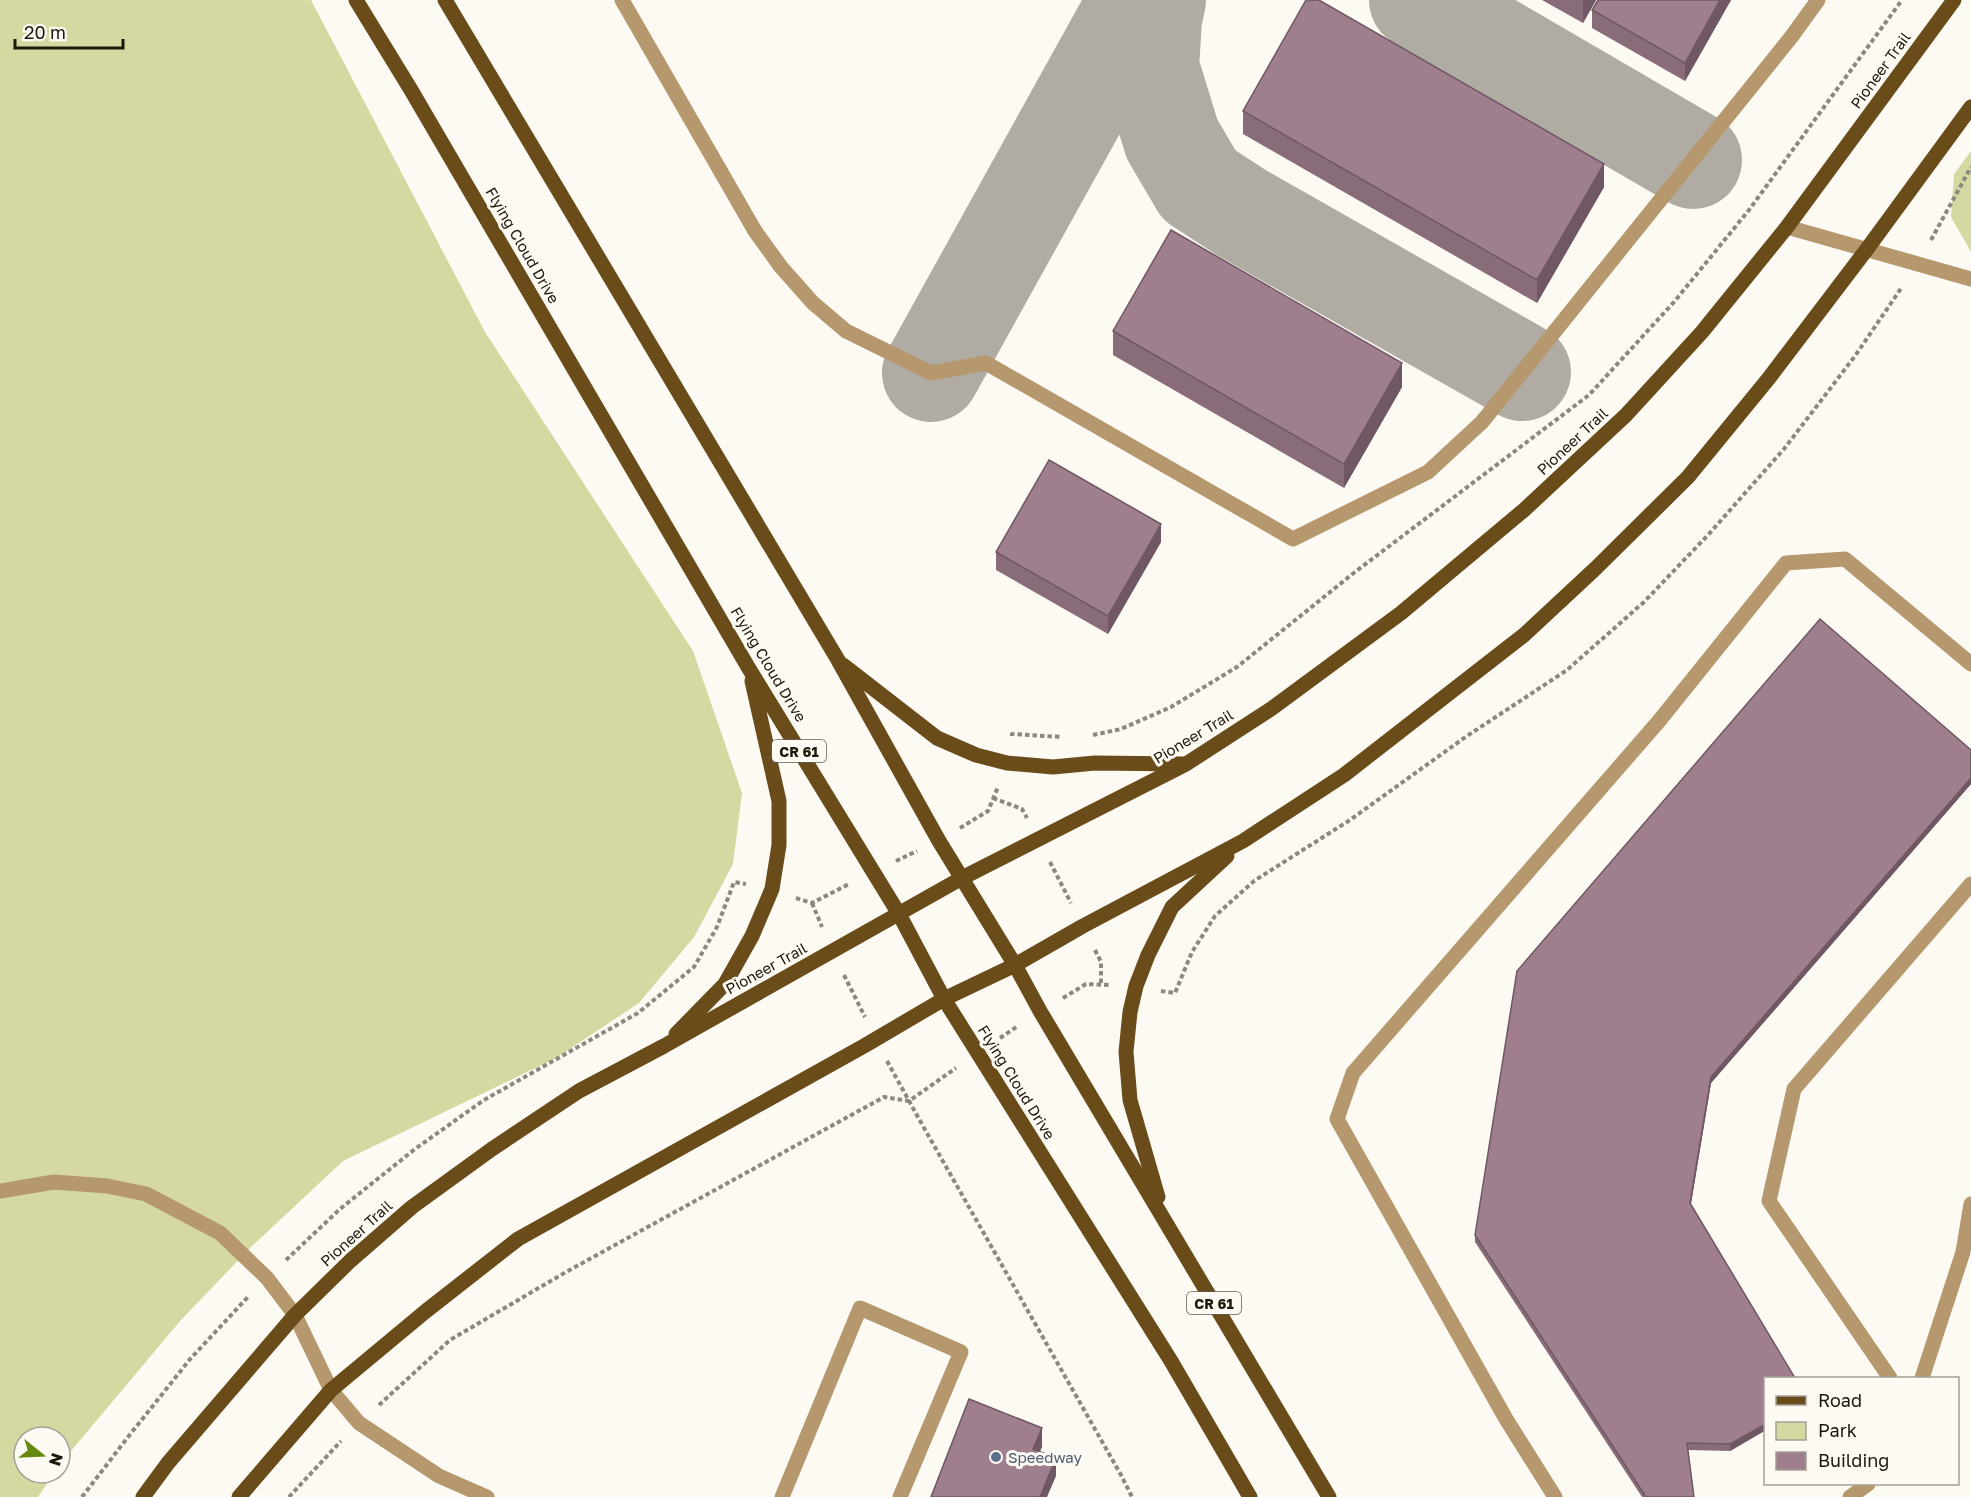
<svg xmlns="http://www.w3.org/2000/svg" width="1971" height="1497" font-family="'Golos Text',sans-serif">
	<rect width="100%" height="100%" fill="#fdfaf3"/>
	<!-- green -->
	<g fill="#d5d8a1">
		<polygon points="0,0 311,0 485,332 693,651 742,793 733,864 694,937 639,1003 556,1058 343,1161 251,1247 181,1320 60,1464 60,1437 24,1437 24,1473 54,1473 38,1497 0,1497"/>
		<polygon points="1971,151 1971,252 1951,217 1954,174"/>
	</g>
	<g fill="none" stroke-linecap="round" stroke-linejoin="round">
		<!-- taxiway -->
		<g stroke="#b0aca4" stroke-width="98">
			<polyline points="1157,0 1153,19 1150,67 1172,139 1199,185 1242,213 1522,372"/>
			<polyline points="1418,0 1693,160"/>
			<polyline points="931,373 1138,0"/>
		</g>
		<!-- path -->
		<g stroke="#8d887f" stroke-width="4" stroke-dasharray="4.5 3" stroke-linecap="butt">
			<polyline points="1931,240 1971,167"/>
			<polyline points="1093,735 1121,729 1171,707 1237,667 1355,572 1589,395 1674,302 1749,210 1902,0"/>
			<polyline points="1012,736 1012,734 1062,737"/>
			<polyline points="993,798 1022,809 1027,818"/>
			<polyline points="960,828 988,811 998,787"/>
			<polyline points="896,861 917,851"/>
			<polyline points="1050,862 1071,903"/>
			<polyline points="796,898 812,903 849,884"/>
			<polyline points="812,903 822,927"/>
			<polyline points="1095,950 1101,962 1101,985"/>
			<polyline points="844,975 865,1017"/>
			<polyline points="1161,991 1175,993 1192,952 1215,916 1254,881 1350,820 1464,738 1567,670 1644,602 1708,535 1784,449 1855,356 1902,287"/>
			<polyline points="1063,998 1086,984 1109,985"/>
			<polyline points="1000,1038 1018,1026"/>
			<polyline points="887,1061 919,1119 1121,1475 1132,1497"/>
			<polyline points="286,1260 340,1209 415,1149 484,1100 638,1013 694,967 717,927 734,882 746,884"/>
			<polyline points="379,1405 450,1340 566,1272 884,1097 909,1101 956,1068"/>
			<polyline points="82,1497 128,1437 191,1358 248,1297"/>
			<polyline points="289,1497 341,1441"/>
		</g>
		<!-- minor -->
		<g stroke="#b5986d" stroke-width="15">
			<polyline points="622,0 755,231 781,267 813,303 846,331 931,373 986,363 1293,539 1428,472 1482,422 1792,36 1818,0"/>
			<polyline points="1787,227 1971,279"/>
			<polyline points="0,1191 54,1182 107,1186 146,1194 220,1233 267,1278 295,1315 331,1390 359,1423 439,1476 487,1497"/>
			<polyline points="1890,1378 1769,1201 1794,1089 1971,884"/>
			<polyline points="1922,1378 1963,1252 1971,1204"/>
			<polyline points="782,1497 860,1308 961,1352 900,1497"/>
			<polyline points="1555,1497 1506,1419 1337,1119 1353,1073 1659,721 1786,563 1845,559 1971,664"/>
			<polyline points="1850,1497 1868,1484"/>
		</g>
		<!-- major -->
		<g stroke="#694c19" stroke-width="15">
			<polyline points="356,0 411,90 748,667 899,914 944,999 1171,1361 1250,1497"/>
			<polyline points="445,0 838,660 939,841 1015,965 1040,1011 1329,1497"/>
			<polyline points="843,665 937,738 976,755 1007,763 1053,767 1095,763 1183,764"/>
			<polyline points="676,1034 725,984 752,936 772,889 779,845 779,801 752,681"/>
			<polyline points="1158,1197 1130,1100 1126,1052 1130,1012 1136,986 1148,955 1172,907 1227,856"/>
			<polyline points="143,1497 168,1463 295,1315 350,1261 412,1207 492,1149 579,1091 664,1046 962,878 1186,764 1271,709 1401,613 1524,510 1626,415 1702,332 1787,227 1954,0"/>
			<polyline points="239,1497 331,1390 426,1311 518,1239 864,1046 944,999 1015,965 1083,926 1243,841 1344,775 1524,635 1596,568 1688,477 1769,378 1867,249 1971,107"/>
		</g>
	</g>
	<!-- wall -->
	<g fill="#896c7a">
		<polygon points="1542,0 1596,0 1583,23"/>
		<polygon points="1731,0 1685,81 1592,28 1592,10"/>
		<polygon points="1243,111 1604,187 1537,303 1243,134"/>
		<polygon points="1113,331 1402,387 1344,488 1113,355"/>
		<polygon points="1161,542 1108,634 996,570 996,552"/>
		<polygon points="1971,750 1971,784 1711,1083 1691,1204 1766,1378 1766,1430 1730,1451 1688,1450 1694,1497 1642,1497 1475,1242 1475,1235"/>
	</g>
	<!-- shaded-wall -->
	<g fill="#6f5863">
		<polygon points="1583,0 1596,0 1583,23"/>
		<polygon points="1720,0 1731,0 1685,81 1685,63"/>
		<polygon points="1604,164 1604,187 1537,303 1537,280"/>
		<polygon points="1402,363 1402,387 1344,488 1344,464"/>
		<polygon points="1161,524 1161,542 1108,634 1108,616"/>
		<polygon points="1971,778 1971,784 1711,1083 1690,1209 1690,1203 1711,1077"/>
		<polygon points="1766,1424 1766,1430 1730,1451 1730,1444"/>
		<polygon points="1042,1428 1042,1447 1033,1468 1033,1449"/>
		<polygon points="1056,1458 1056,1476 1047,1497 1040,1497"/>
	</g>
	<!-- building -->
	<g fill="#9f7e8e" stroke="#6f5863" stroke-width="1.5">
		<polygon points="1306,0 1319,0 1604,164 1537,280 1243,111"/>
		<polygon points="1598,0 1720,0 1685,63 1592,10"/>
		<polygon points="1171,230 1402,363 1344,464 1113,331"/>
		<polygon points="1049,460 1161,524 1108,616 996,552"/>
		<polygon points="1820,619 1971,750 1971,778 1711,1077 1690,1203 1795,1378 1766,1378 1766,1424 1730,1444 1687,1443 1694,1497 1646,1497 1475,1235 1517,971"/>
		<polygon points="969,1399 1042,1428 1033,1449 1056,1458 1040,1497 931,1497"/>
	</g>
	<!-- markers -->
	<circle fill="#5c6f8a" stroke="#fdfaf3" stroke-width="2" cx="996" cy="1457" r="6"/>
	<g text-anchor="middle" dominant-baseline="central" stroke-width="6" stroke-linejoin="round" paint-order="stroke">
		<!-- shield labels -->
		<g fill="#fdfaf3" stroke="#615c51" stroke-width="1.5">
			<rect x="772" y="740" width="54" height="22" rx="4.5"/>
			<rect x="1187" y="1292" width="54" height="22" rx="4.5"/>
		</g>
		<g font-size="14" font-weight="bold" fill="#1e180c">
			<text x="799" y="751">CR 61</text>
			<text x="1214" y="1303">CR 61</text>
		</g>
		<!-- street labels -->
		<g font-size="15" fill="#1e180c" stroke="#fdfaf3">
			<text transform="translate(1880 70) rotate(-54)">Pioneer Trail</text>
			<text transform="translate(523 245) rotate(60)">Flying Cloud Drive</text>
			<text transform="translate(1572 441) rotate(-43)">Pioneer Trail</text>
			<text transform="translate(769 664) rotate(59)">Flying Cloud Drive</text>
			<text transform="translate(1193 736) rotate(-31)">Pioneer Trail</text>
			<text transform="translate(766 968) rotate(-29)">Pioneer Trail</text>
			<text transform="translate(1017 1082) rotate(58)">Flying Cloud Drive</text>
			<text transform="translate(356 1233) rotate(-42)">Pioneer Trail</text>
		</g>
		<!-- service labels -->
		<g font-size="15" fill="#4e5e75" stroke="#fdfaf3" text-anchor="start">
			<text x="1008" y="1457">Speedway</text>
		</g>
	</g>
	<!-- legend -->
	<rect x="1764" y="1377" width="195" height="108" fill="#fdfaf3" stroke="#a4a097" stroke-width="1.5"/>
	<rect x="1776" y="1396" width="30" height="9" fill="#694c19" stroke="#a4a097" stroke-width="1.5"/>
	<text x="1818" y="1407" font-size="18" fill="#1e180c">Road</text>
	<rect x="1776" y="1422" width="30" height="18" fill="#d5d8a1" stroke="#a4a097" stroke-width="1.5"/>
	<text x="1818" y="1437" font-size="18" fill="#1e180c">Park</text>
	<rect x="1776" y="1452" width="30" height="18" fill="#9f7e8e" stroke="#a4a097" stroke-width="1.5"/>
	<text x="1818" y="1467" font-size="18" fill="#1e180c">Building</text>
	<!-- north arrow -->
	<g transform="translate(42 1455) rotate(108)"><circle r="28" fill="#fdfaf3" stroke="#a4a097" stroke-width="1.5"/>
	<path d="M0-4.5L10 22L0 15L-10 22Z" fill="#65890e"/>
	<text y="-9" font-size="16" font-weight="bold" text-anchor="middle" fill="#1e180c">N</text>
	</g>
	<!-- scale -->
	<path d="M15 39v9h108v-9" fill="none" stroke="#1e180c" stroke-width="3"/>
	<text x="24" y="39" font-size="18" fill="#1e180c" stroke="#fdfaf3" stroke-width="4.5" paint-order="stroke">20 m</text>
</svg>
